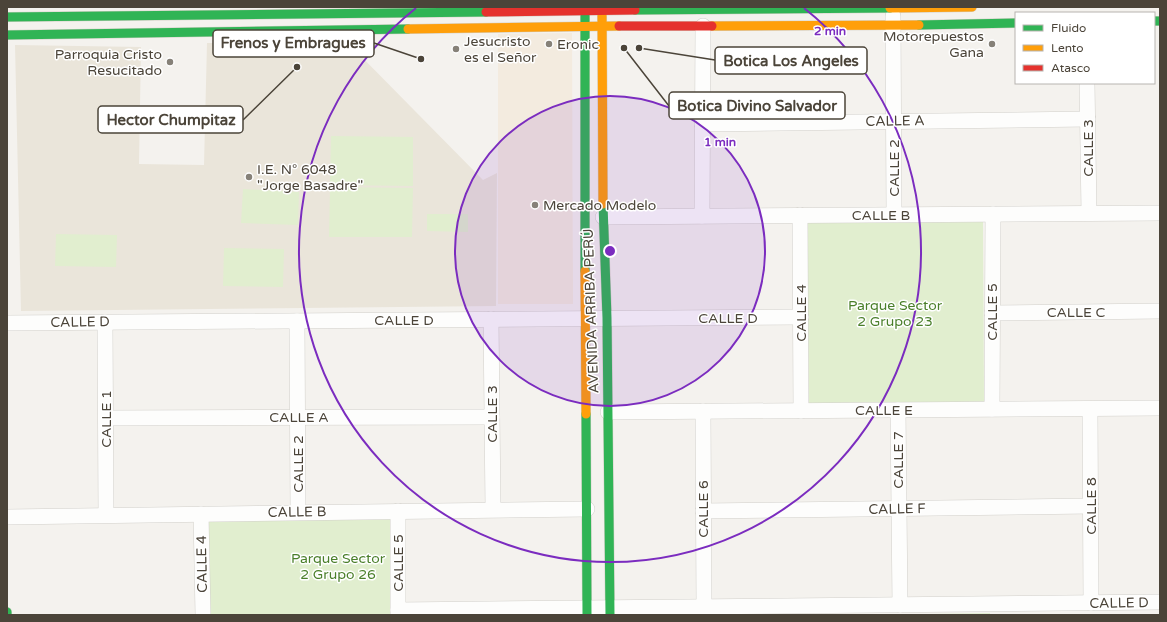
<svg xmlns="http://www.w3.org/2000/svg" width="1167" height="622" font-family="'Varela Round',sans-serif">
	<rect width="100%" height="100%" fill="#f4f2ee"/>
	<!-- commercial -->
	<polygon fill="#f3ebdf" points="572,33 573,304 498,304 498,34"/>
	<!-- education -->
	<polygon fill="#eae5da" points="347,42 483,180 497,173 496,306 21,311 15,45 141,47 139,164 204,165 207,43"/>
	<!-- green -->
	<g fill="#e1eecf">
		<polygon points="331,136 413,137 413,186 330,185"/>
		<polygon points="330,187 413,188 412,237 329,237"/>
		<polygon points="243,189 299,192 298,225 241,223"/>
		<polygon points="427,214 468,214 468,232 427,231"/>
		<polygon points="983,222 984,403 807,405 807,223"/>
		<polygon points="56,234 117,235 116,267 55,266"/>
		<polygon points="224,248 284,249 283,287 223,286"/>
		<polygon points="393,517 393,615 209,615 208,519"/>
		<polygon points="990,613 990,615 866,615"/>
	</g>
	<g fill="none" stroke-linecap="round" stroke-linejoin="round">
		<defs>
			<g id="street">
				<polyline points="893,16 894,214"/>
				<polyline points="1087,83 1089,213"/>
				<polyline points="702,124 1088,119"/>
				<polyline points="800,215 801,411"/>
				<polyline points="702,216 703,26"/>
				<polyline points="603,217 1160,213"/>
				<polyline points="992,313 1160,311"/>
				<polyline points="491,319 493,509"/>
				<polyline points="297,321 298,512"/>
				<polyline points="105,322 106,515"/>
				<polyline points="7,323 801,317"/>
				<polyline points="992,409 993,214"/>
				<polyline points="1090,409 1091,603"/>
				<polyline points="898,410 900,605"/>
				<polyline points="703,411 704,607"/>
				<polyline points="608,412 1160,408"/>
				<polyline points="106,418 492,417"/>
				<polyline points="398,511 398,615"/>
				<polyline points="703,511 1091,506"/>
				<polyline points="201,514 203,615"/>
				<polyline points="7,517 587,509"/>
				<polyline points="398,610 1160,602"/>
			</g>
			<g id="fast">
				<polyline points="635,10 890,8"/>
				<polyline points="585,14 585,271"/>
				<polyline points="7,17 486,12"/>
				<polyline points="1154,21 1160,21"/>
				<polyline points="919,25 1016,23"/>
				<polyline points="7,35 408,29"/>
				<polyline points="603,204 607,318 610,615"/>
				<polyline points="586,414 587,615"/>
				<polyline points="7,612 7,615"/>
			</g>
			<g id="slow">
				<polyline points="890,8 972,7"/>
				<polyline points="602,12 603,204"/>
				<polyline points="712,26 919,25"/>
				<polyline points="408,29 619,26"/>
				<polyline points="585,271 586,414"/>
			</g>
			<g id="jam">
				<polyline points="486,12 635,10"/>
				<polyline points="619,26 712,26"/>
			</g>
		</defs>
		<!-- street casing -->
		<use href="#street" stroke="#d2d0cb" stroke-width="16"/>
		<!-- fast casing -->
		<use href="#fast" stroke="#d3cfc5" stroke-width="10"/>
		<!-- slow casing -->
		<use href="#slow" stroke="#d3cfc5" stroke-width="10"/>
		<!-- jam casing -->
		<use href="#jam" stroke="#d3cfc5" stroke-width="10"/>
		<!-- street -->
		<use href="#street" stroke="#fdfdfc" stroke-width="15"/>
		<!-- fast -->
		<use href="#fast" stroke="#30b455" stroke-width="9"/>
		<!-- slow -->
		<use href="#slow" stroke="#ff9f0a" stroke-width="9"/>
		<!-- jam -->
		<use href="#jam" stroke="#e5322d" stroke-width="9"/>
	</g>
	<!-- distance rings -->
	<circle cx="610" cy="251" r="155" fill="#7b2cbf" fill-opacity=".12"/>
	<g fill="none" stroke="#7b2cbf" stroke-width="2">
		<circle cx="610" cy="251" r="155"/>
		<path d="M804 8A311 311 0 1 1 416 8"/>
	</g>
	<!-- markers -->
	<g fill="#868178" stroke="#fff" stroke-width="1.5">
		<circle cx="549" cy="44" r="4"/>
		<circle cx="992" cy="44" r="4"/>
		<circle cx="456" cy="49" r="4"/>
		<circle cx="170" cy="62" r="4"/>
		<circle cx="249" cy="177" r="4"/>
		<circle cx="535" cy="205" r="4"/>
	</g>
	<g text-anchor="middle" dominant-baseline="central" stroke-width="3" stroke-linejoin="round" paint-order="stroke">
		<!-- poi labels -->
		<g font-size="14" fill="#4b4439" stroke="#fff" text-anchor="start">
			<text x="984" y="36" text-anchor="end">Motorepuestos<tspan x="984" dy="16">Gana</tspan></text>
			<text x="464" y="41">Jesucristo<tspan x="464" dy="16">es el Señor</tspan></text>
			<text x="557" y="44">Eronic</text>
			<text x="162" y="54" text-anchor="end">Parroquia Cristo<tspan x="162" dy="16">Resucitado</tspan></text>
			<text x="257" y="169">I.E. N° 6048<tspan x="257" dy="16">"Jorge Basadre"</tspan></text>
			<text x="543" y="205">Mercado Modelo</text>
		</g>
		<!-- street labels -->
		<g font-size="14" fill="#4b4439" stroke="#fff">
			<text transform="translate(895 121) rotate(-1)">CALLE A</text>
			<text transform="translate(1088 148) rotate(-90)">CALLE 3</text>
			<text transform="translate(894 168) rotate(-90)">CALLE 2</text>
			<text x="881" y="215">CALLE B</text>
			<text transform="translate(591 311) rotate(-92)">AVENIDA ARRIBA PERÚ</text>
			<text transform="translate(992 312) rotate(-90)">CALLE 5</text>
			<text x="1076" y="312">CALLE C</text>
			<text transform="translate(801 313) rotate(-90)">CALLE 4</text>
			<text x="728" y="318">CALLE D</text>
			<text x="404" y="320">CALLE D</text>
			<text transform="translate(80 322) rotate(-1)">CALLE D</text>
			<text x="884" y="410">CALLE E</text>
			<text transform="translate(492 414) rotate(-90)">CALLE 3</text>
			<text x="299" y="417">CALLE A</text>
			<text transform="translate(106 419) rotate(-90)">CALLE 1</text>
			<text transform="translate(898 460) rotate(-90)">CALLE 7</text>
			<text transform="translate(298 464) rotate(-90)">CALLE 2</text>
			<text transform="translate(1091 506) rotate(-90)">CALLE 8</text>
			<text transform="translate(703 509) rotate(-90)">CALLE 6</text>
			<text transform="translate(897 509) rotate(-1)">CALLE F</text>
			<text transform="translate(297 512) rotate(-1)">CALLE B</text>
			<text transform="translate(398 563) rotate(-90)">CALLE 5</text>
			<text transform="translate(202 564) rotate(-91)">CALLE 4</text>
			<text transform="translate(1119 603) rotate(-1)">CALLE D</text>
		</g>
		<!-- park labels -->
		<g font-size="14" fill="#4a7f2a" stroke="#fff">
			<text x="895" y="305">Parque Sector<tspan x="895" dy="16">2 Grupo 23</tspan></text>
			<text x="338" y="558">Parque Sector<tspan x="338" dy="16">2 Grupo 26</tspan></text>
		</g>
	</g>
	<circle cx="610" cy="251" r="6" fill="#7b2cbf" stroke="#fff" stroke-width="2"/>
	<g font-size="12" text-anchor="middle" font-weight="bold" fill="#7b2cbf" stroke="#fff" stroke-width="3" stroke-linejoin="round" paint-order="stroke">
		<text x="830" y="35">2 min</text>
		<text x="720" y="146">1 min</text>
	</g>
	<!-- callouts -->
	<path fill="none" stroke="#4b4439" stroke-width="1.5" d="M421 59L374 43M639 48L715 60M624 48L669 106M297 67L243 120"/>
	<g fill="#4b4439" stroke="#fff" stroke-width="1.5">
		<circle cx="421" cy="59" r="4"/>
		<circle cx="639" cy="48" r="4"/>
		<circle cx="624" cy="48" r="4"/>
		<circle cx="297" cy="67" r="4"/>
	</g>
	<g fill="#fff" stroke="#4b4439" stroke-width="1.5">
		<rect x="213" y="30" width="161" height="27" rx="4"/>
		<rect x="715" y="47" width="152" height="27" rx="4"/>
		<rect x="669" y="92" width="176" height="27" rx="4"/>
		<rect x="98" y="106" width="145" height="27" rx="4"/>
	</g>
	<g font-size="15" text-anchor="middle" font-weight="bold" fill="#4b4439">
		<text x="293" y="48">Frenos y Embragues</text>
		<text x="791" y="66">Botica Los Angeles</text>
		<text x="757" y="111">Botica Divino Salvador</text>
		<text x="171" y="125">Hector Chumpitaz</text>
	</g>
	<!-- border -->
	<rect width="1167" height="622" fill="none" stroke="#4b4439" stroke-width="16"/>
	<!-- legend -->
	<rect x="1015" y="12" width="140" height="72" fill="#ffffff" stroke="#b7b4b0"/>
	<rect x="1023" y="25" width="20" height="6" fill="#30b455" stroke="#b7b4b0"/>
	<text x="1051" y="32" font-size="12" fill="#4b4439">Fluido</text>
	<rect x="1023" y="45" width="20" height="6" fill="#ff9f0a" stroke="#b7b4b0"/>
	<text x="1051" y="52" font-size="12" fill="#4b4439">Lento</text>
	<rect x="1023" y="65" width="20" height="6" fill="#e5322d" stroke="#b7b4b0"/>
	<text x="1051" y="72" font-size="12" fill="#4b4439">Atasco</text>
</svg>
